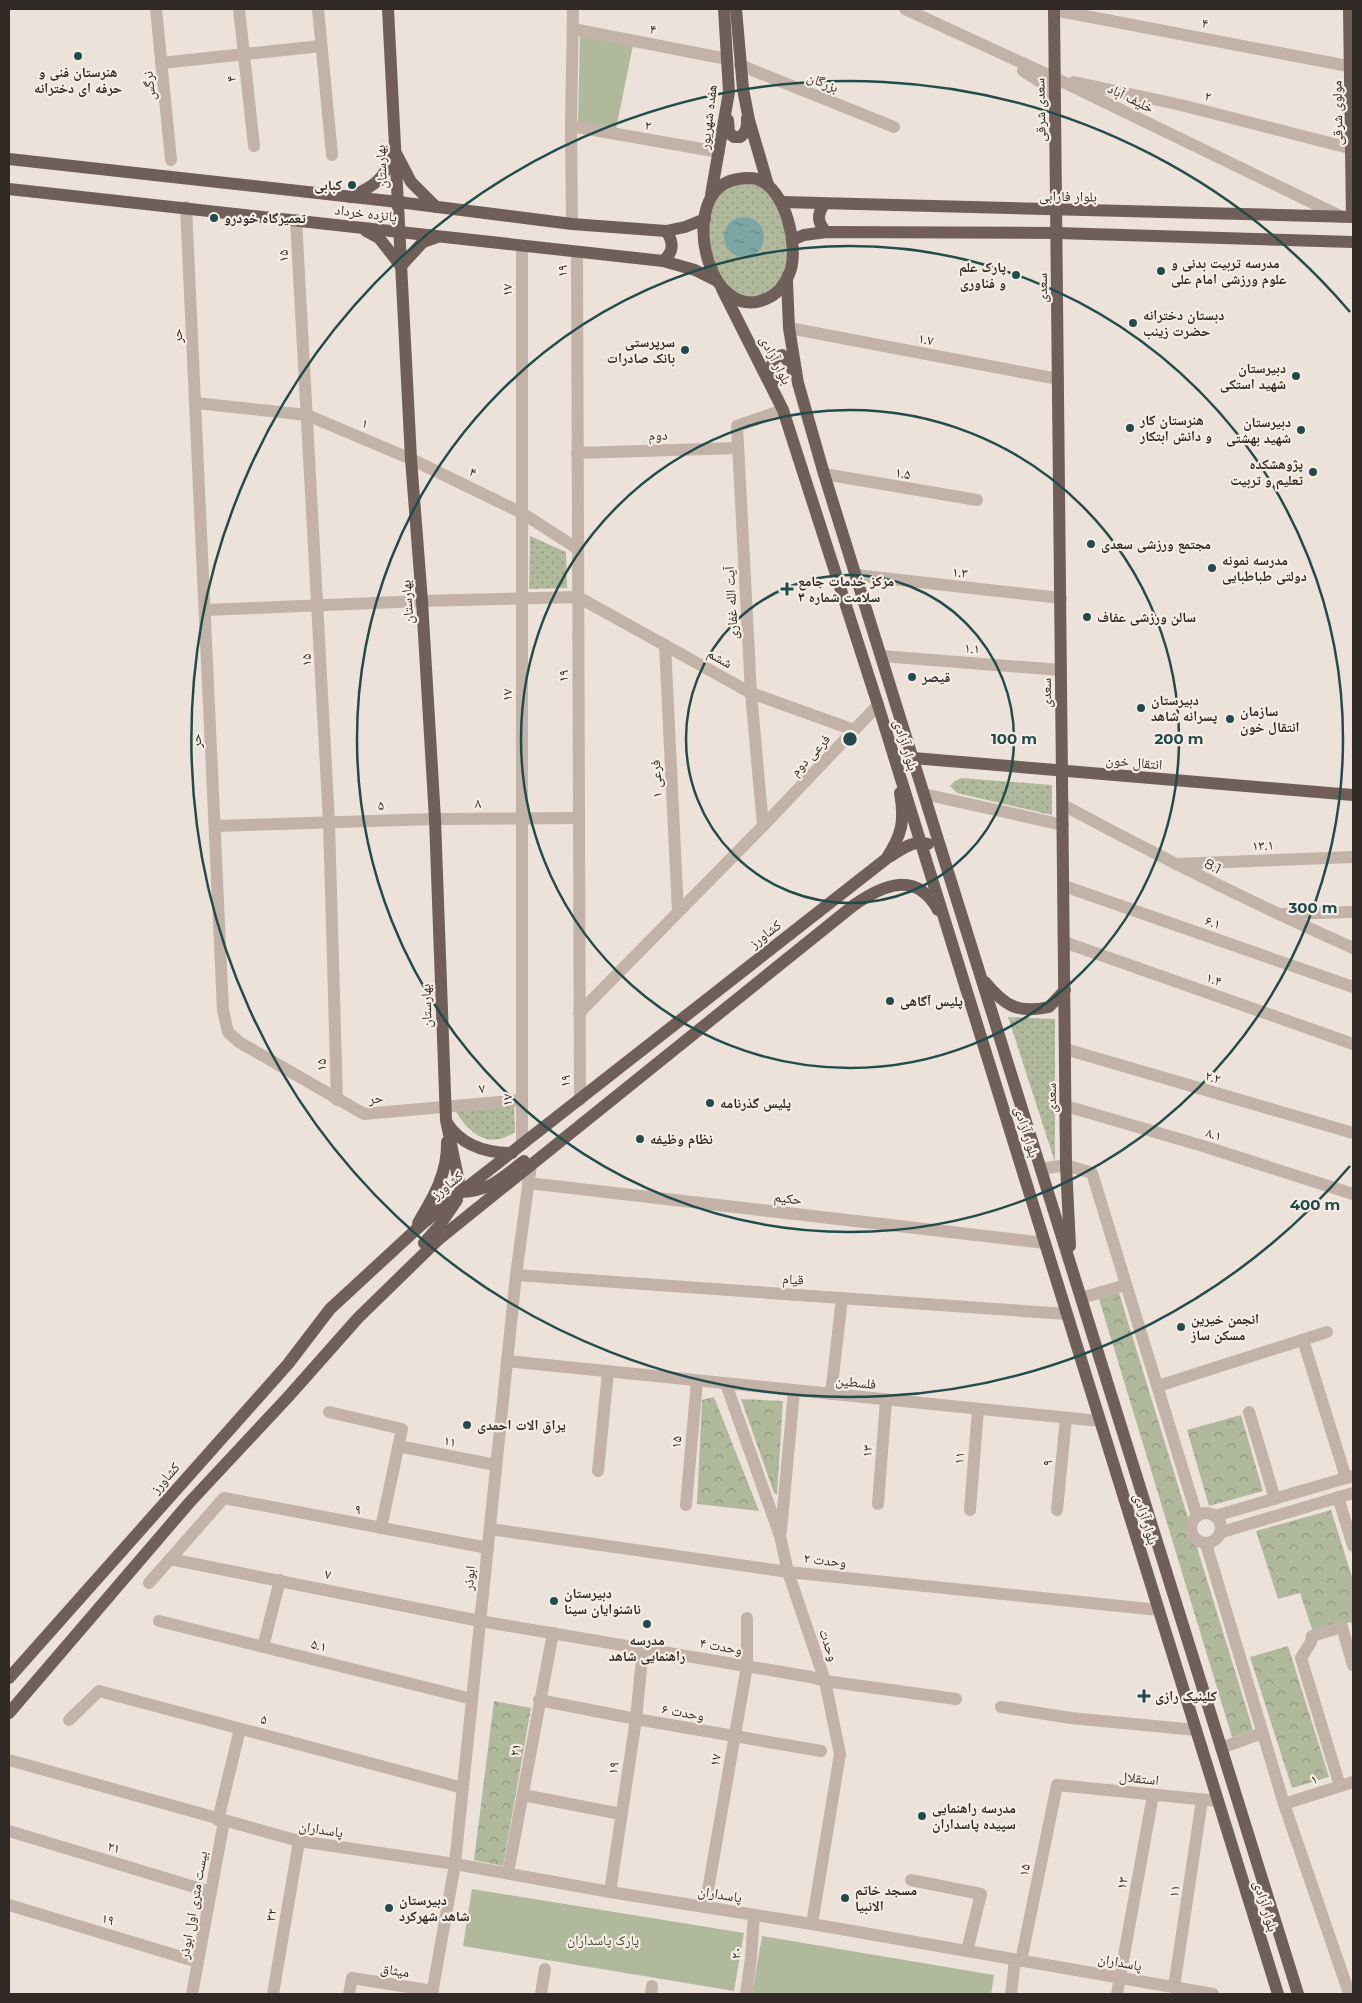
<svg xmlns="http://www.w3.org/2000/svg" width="1362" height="2003" font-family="Montserrat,'Noto Naskh Arabic',sans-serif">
	<defs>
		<pattern id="grass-dots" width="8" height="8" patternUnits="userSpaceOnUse" patternTransform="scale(1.25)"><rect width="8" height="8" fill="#b1b99c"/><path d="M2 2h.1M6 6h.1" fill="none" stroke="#91967f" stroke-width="1.8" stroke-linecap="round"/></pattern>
		<pattern id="forest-crowns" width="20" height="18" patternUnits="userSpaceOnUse" patternTransform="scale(1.25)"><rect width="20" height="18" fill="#b1b99c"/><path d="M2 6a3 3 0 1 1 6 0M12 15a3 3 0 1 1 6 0" fill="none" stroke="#91967f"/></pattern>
		<pattern id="water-ripples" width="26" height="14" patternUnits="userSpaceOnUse" patternTransform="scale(1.25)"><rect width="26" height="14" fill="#7ca6a4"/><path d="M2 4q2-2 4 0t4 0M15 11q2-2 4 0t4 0" fill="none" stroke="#668785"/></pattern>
	</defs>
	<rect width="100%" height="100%" fill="#ede2d9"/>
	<!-- grass -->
	<g fill="url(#grass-dots)">
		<polygon points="752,181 772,194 786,224 788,271 768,294 752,298 734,294 717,275 707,232 712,202 721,191 734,184"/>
		<polygon points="530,536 566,552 567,588 529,589"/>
		<polygon points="961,778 1052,785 1052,815 957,793 950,786 955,781"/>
		<polygon points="1008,1017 1055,1019 1055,1162"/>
		<path d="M514,1105l1,27c-26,18 -46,2 -60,-22z"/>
	</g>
	<!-- forest -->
	<g fill="url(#forest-crowns)">
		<polygon points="1119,1293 1253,1730 1232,1737 1099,1299"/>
		<polygon points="714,1397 759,1511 697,1504 702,1400"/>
		<polygon points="741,1399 783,1401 777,1495 774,1493"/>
		<polygon points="1241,1415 1263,1491 1209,1506 1187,1430"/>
		<polygon points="1331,1510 1353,1580 1353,1630 1351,1622 1313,1632 1300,1593 1278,1599 1256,1531"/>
		<polygon points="1288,1646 1329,1777 1292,1788 1250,1657"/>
		<polygon points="494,1701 531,1708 503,1866 474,1860"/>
	</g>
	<!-- park -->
	<g fill="#b1b99c">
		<polygon points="580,35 633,45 616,129 578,124"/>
		<polygon points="472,1889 744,1933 734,1991 463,1946"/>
		<polygon points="762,1936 994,1975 991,1994 752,1993"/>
	</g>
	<!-- water -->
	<circle fill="url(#water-ripples)" cx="744" cy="237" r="20"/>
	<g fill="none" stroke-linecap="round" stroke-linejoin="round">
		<!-- minor -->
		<g stroke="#c3b2a7" stroke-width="12">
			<polyline points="156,9 171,160"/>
			<polyline points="239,9 254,146"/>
			<polyline points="318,9 332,155"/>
			<polyline points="905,9 1055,78 1342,217"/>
			<polyline points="1054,10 1353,67"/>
			<polyline points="573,29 727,59"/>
			<polyline points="161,63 321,46"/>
			<polyline points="740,65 894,127"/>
			<polyline points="1023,71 1042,83 1055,97"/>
			<polyline points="1074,82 1181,105 1353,149"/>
			<polyline points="571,126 719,152"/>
			<polyline points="186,207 223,1010 228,1032 239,1042 364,1114 522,1100"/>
			<polyline points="296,220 329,822 337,1100"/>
			<polyline points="572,224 571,126 573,9"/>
			<polyline points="522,246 522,1144"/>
			<polyline points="577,252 580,1100"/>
			<polyline points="789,328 1058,379"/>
			<polyline points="196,403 307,415 411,459 522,513 578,549"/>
			<polyline points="577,453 738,448"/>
			<polyline points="824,474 977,500"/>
			<polyline points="856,575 1061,598"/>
			<polyline points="205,610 422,601 578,597 751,693 854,730"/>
			<polyline points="665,645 678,912"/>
			<polyline points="881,656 1061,670"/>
			<polyline points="924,794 1063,825"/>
			<path d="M1063,805c95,51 191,99 290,143"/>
			<polyline points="215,826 435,819 579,818"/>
			<polyline points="763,826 751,693 737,426 783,410"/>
			<polyline points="1176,864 1353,857"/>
			<polyline points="1064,886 1353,987"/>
			<polyline points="1282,914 1353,912"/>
			<polyline points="1064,942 1353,1044"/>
			<polyline points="579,1013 763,826 878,705"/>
			<polyline points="1065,1049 1353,1133"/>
			<polyline points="1066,1106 1203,1146 1353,1194"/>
			<polyline points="1041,1169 1066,1165 1092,1173 1197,1516"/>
			<polyline points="528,1183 1045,1243"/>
			<polyline points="516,1275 1067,1314"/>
			<polyline points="1081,1298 1126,1285"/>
			<polyline points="1303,1340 1346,1478"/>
			<polyline points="507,1361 1100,1421"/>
			<polyline points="726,1384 780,1536 788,1572 825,1681 840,1754 812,1924"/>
			<polyline points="1158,1386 1327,1332"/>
			<polyline points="831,1394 842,1298"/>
			<polyline points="329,1412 402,1429 381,1528"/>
			<polyline points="1249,1412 1275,1499"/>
			<polyline points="398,1446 496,1465"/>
			<polyline points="598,1471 608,1372"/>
			<polyline points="1338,1497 1353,1546"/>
			<polyline points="878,1504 886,1400"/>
			<polyline points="686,1505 697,1381"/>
			<polyline points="970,1510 978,1409"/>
			<polyline points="1057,1510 1066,1418"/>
			<circle cx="1206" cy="1528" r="15"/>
			<polyline points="1215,1516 1353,1476"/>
			<polyline points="490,1529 788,1572 1159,1610"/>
			<polyline points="781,1531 794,1391"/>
			<polyline points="1222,1532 1353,1493"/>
			<polyline points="1206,1544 1284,1804 1349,1993"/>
			<polyline points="170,1559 480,1621 811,1677 825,1681 956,1699"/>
			<polyline points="149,1583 224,1498 488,1548"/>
			<polyline points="159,1621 472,1699"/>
			<polyline points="263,1647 280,1580"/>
			<polyline points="539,1700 636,1719 821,1751"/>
			<polyline points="1001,1707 1071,1718 1196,1730"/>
			<polyline points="69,1720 99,1691 463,1788"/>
			<polyline points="1221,1748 1262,1733"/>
			<polyline points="9,1760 299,1841 455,1864 610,1892 812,1924 1213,1994"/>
			<polyline points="1340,1786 1301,1658 1311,1642 1312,1636 1342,1627 1353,1665"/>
			<polyline points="523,1795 621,1814"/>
			<polyline points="1284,1804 1353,1782"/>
			<polyline points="218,1820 240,1729"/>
			<polyline points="9,1831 211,1892"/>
			<polyline points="508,1873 553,1633"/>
			<polyline points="911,1880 981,1894 967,1951"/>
			<polyline points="610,1892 636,1719 643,1648"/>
			<polyline points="9,1905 198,1962"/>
			<polyline points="705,1907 747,1666 747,1618"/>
			<polyline points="1021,1961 1057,1785 1218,1801"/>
			<polyline points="1174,1987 1202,1800"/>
			<polyline points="192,1994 224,1821"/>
			<polyline points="273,1994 299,1841"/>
			<polyline points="349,1994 352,1978 433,1991"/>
			<polyline points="432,1994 455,1864 516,1275 531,1165"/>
			<polyline points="541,1994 545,1969"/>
			<polyline points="651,1994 652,1986"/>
			<polyline points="746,1994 751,1958 754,1915"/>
			<polyline points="1011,1994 1015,1960"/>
			<polyline points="1117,1994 1153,1795"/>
		</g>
		<!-- major -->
		<g stroke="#705f59" stroke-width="12">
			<polyline points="388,9 411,459 422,601 435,819 446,1120 461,1192"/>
			<polyline points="736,9 743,89 749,120 768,185"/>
			<polyline points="1054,9 1066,1165 1070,1246"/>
			<polyline points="1349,9 1352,217"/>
			<path d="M728,120l1,13 5,4h6c7,-5 7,-10 7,-19"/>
			<polyline points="397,155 411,182 436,207"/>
			<polyline points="9,159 398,202 572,224 666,231 685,227 705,219"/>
			<path d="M746,178c3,0 8,0 11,1 29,9 42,68 33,93 -5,13 -12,22 -24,27 -55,24 -83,-85 -45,-113 7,-6 16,-7 25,-8z"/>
			<polyline points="9,189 663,261 695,270 717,281"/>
			<polyline points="711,195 729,92 724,9"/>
			<path d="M350,197c25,-11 34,-18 44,-43"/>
			<polyline points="782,202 1353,217"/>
			<path d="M824,204c-7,11 -7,18 2,28"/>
			<polyline points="366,231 379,238 401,266 423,242 437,237"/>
			<polyline points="792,240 804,235 826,232 1057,233 1353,242"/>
			<path d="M663,261c11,-9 11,-19 3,-30"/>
			<polyline points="787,281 789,328 798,383 824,474 1298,1994"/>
			<polyline points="722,289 783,410 878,705 1278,1994"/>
			<polyline points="774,381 771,368 774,358 782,355 789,362 793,371"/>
			<polyline points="913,758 1353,795"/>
			<path d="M889,857c12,-7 24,-18 39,-13"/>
			<path d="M985,982c20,24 33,32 64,25l16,-17"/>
			<path d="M447,1123c15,23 39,30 65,30"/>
			<path d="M461,1192c31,-2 39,-13 63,-31"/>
			<path d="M418,1223c15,-25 30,-50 29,-81"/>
			<polyline points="424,1243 440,1225 457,1200"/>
			<path d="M9,1678l279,-314 42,-55 91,-84 40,-33 425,-333c16,-24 19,-38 14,-66"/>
			<path d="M9,1713l180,-210 99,-106 70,-79 81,-79 415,-334c29,-20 62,-35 84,5"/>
		</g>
	</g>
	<!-- distance rings -->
	<g fill="none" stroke="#224c4c" stroke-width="2.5">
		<circle cx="850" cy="739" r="164"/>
		<circle cx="850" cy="739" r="329"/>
		<circle cx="850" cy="739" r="493"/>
		<path d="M1350 1166A658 658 0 1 1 1350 312"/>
	</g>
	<!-- markers -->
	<g fill="#224c4c" stroke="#f5ece4" stroke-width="2">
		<circle cx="78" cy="56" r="5"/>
		<circle cx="352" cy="185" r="5"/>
		<circle cx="214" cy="218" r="5"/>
		<circle cx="1161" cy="271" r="5"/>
		<circle cx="1016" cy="275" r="5"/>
		<circle cx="1133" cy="323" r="5"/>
		<circle cx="685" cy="350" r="5"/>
		<circle cx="1296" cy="376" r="5"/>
		<circle cx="1130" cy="428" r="5"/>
		<circle cx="1301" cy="430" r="5"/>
		<circle cx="1313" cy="472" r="5"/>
		<circle cx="1091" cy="544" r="5"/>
		<circle cx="1212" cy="568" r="5"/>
		<path d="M784.5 581.5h5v5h5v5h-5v5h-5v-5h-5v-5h5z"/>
		<circle cx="1087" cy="617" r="5"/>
		<circle cx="912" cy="677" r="5"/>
		<circle cx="1141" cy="708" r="5"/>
		<circle cx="1230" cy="719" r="5"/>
		<circle cx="890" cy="1001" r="5"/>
		<circle cx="710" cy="1103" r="5"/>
		<circle cx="640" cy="1139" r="5"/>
		<circle cx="1181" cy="1327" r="5"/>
		<circle cx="467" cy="1425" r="5"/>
		<circle cx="554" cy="1601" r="5"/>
		<circle cx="647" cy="1624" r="5"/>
		<path d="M1141.5 1688.5h5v5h5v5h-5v5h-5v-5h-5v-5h5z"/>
		<circle cx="922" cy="1816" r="5"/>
		<circle cx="845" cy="1898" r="5"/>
		<circle cx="389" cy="1908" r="5"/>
	</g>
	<g text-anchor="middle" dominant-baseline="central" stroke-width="4.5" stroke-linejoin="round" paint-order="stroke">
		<!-- street labels -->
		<g font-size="14" fill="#312926" stroke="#f5ece4">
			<text transform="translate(1205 23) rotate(11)">۴</text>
			<text transform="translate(653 29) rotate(11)">۴</text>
			<text transform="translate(231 79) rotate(-96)">۴</text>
			<text transform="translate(823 82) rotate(22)">بزرگان</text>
			<text transform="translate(149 86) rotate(-96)">نرگس</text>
			<text transform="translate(1208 96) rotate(14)">۲</text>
			<text transform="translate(1131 98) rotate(26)">خلیف آباد</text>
			<text transform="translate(1040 110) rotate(-91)">سعدی شرقی</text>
			<text transform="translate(1337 113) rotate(-91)">مولوی شرقی</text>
			<text transform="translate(708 117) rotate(-83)">هفده شهریور</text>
			<text transform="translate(648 125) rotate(10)">۲</text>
			<text transform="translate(381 167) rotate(-93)">بهارستان</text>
			<text transform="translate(1068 196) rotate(1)">بلوار فارابی</text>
			<text transform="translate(366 213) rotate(7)">پانزده خرداد</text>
			<text transform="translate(283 256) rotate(-93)">۱۵</text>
			<text transform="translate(562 271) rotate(-90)">۱۹</text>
			<text transform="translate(1042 288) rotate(-91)">سعدی</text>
			<text transform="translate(507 290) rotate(-90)">۱۷</text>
			<text transform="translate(177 336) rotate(-93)">حر</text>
			<text transform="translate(926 339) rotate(11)">۱.۷</text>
			<text transform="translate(776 360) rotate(63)">بلوار آزادی</text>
			<text transform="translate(365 423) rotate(23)">۱</text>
			<text transform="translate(658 435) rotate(-2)">دوم</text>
			<text transform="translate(473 472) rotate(26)">۴</text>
			<text transform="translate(903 473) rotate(10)">۱.۵</text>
			<text transform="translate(960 572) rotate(6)">۱.۳</text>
			<text transform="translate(407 602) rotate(-94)">بهارستان</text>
			<text transform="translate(731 603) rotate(-93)">آیت الله غفاری</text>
			<text transform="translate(972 648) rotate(4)">۱.۱</text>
			<text transform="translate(720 658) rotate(29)">ششم</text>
			<text transform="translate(306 660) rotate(-93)">۱۵</text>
			<text transform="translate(563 676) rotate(-90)">۱۹</text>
			<text transform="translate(1046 693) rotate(-91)">سعدی</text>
			<text transform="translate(507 695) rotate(-90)">۱۷</text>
			<text transform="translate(196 741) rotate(-93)">حر</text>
			<text transform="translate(906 745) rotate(73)">بلوار آزادی</text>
			<text transform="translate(810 755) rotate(-47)">فرعی دوم</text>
			<text transform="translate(1134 762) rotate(5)">انتقال خون</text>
			<text transform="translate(656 779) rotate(-93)">فرعی ۱</text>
			<text transform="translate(478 803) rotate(-1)">۸</text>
			<text transform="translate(381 805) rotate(-2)">۵</text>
			<text transform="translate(1263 845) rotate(-2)">۱۳.۱</text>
			<text transform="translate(1213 866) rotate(26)">8.1</text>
			<text transform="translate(1213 922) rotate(19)">۶.۱</text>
			<text transform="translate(765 934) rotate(-38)">کشاورز</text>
			<text transform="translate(1214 979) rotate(19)">۱.۴</text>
			<text transform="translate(426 1006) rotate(-92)">بهارستان</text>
			<text transform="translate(321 1065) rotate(-92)">۱۵</text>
			<text transform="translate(1213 1077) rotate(16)">۲.۲</text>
			<text transform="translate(565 1081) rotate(-90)">۱۹</text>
			<text transform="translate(482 1088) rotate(-5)">۷</text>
			<text transform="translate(376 1098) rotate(-4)">حر</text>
			<text transform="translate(1051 1098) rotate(-91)">سعدی</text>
			<text transform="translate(507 1100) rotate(-90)">۱۷</text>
			<text transform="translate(1027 1132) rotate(73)">بلوار آزادی</text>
			<text transform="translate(1214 1134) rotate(17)">۸.۱</text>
			<text transform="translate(447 1185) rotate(-39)">کشاورز</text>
			<text transform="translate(788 1198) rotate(7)">حکیم</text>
			<text transform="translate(793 1279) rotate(4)">قیام</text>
			<text transform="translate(856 1382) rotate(6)">فلسطین</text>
			<text transform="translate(450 1441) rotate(11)">۱۱</text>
			<text transform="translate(676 1442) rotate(-85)">۱۵</text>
			<text transform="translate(867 1451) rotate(-85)">۱۳</text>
			<text transform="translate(959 1458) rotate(-85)">۱۱</text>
			<text transform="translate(1047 1463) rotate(-85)">۹</text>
			<text transform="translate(165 1478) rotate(-49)">کشاورز</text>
			<text transform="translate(358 1509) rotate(10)">۹</text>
			<text transform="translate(1146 1519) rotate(73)">بلوار آزادی</text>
			<text transform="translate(825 1560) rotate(6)">وحدت ۲</text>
			<text transform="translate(328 1574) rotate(11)">۷</text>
			<text transform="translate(469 1578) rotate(-84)">ابوذر</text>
			<text transform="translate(319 1645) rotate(14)">۵.۱</text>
			<text transform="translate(829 1645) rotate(71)">وحدت</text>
			<text transform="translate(721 1646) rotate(10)">وحدت ۴</text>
			<text transform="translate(683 1712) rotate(10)">وحدت ۶</text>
			<text transform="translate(264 1719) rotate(15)">۵</text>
			<text transform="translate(515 1750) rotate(-80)">۲۱</text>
			<text transform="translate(715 1760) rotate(-80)">۱۷</text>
			<text transform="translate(613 1768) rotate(-81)">۱۹</text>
			<text transform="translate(1139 1778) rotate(6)">استقلال</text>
			<text transform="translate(1314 1779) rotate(-18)">۱</text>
			<text transform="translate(321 1829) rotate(9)">پاسداران</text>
			<text transform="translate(114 1847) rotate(17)">۲۱</text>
			<text transform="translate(1024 1870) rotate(-79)">۱۵</text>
			<text transform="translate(1122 1883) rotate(-80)">۱۳</text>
			<text transform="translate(1174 1891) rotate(-81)">۱۱</text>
			<text transform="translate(720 1894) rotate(9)">پاسداران</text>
			<text transform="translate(193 1905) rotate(-80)">بیست متری اول ابوذر</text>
			<text transform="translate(1266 1906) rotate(73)">بلوار آزادی</text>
			<text transform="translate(271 1915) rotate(-80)">۳۲</text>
			<text transform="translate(108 1919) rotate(17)">۱۹</text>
			<text transform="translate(736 1953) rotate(-84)">۲۰</text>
			<text transform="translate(1120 1962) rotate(10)">پاسداران</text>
			<text transform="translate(395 1970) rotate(9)">میثاق</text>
		</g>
		<!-- poi labels -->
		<g font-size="14" font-weight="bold" fill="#312926" stroke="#f5ece4" text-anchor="start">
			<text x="78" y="72" text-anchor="middle">هنرستان فنی و<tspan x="78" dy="16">حرفه ای دخترانه</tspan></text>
			<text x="342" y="185" text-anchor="end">کبابی</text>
			<text x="224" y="218">تعمیرگاه خودرو</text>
			<text x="1171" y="263">مدرسه تربیت بدنی و<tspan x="1171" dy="16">علوم ورزشی امام علی</tspan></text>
			<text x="1006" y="267" text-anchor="end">پارک علم<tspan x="1006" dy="16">و فناوری</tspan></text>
			<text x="1143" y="315">دبستان دخترانه<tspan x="1143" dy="16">حضرت زینب</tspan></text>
			<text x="675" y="342" text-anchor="end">سرپرستی<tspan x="675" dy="16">بانک صادرات</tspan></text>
			<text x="1286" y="368" text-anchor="end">دبیرستان<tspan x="1286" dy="16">شهید استکی</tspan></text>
			<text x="1140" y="420">هنرستان کار<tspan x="1140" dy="16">و دانش ابتکار</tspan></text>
			<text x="1291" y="422" text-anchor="end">دبیرستان<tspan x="1291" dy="16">شهید بهشتی</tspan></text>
			<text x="1303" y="464" text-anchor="end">پژوهشکده<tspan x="1303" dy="16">تعلیم و تربیت</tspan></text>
			<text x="1101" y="544">مجتمع ورزشی سعدی</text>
			<text x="1222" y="560">مدرسه نمونه<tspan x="1222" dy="16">دولتی طباطبایی</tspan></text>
			<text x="798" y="581">مرکز خدمات جامع<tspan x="798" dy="16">سلامت شماره ۳</tspan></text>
			<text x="1097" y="617">سالن ورزشی عفاف</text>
			<text x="922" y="677">قیصر</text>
			<text x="1151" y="700">دبیرستان<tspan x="1151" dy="16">پسرانه شاهد</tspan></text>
			<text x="1240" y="711">سازمان<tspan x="1240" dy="16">انتقال خون</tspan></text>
			<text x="900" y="1001">پلیس آگاهی</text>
			<text x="720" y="1103">پلیس گذرنامه</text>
			<text x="650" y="1139">نظام وظیفه</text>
			<text x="1191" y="1319">انجمن خیرین<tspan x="1191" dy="16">مسکن ساز</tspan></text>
			<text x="477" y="1425">یراق الات احمدی</text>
			<text x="564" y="1593">دبیرستان<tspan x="564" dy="16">ناشنوایان سینا</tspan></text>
			<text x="647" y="1640" text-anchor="middle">مدرسه<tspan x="647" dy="16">راهنمایی شاهد</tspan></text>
			<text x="1155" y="1696">کلینیک رازی</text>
			<text x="932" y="1808">مدرسه راهنمایی<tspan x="932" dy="16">سپیده پاسداران</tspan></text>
			<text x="855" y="1890">مسجد خاتم<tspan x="855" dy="16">الانبیا</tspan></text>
			<text x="399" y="1900">دبیرستان‌<tspan x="399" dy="16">شاهد شهرکرد</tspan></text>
		</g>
		<!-- park labels -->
		<g font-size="14" fill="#424b2e" stroke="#f5ece4">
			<text x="603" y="1940">پارک پاسداران</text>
		</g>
	</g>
	<circle cx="850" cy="739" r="8" fill="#224c4c" stroke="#f5ece4" stroke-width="2.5"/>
	<g font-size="15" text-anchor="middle" font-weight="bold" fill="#224c4c" stroke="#f5ece4" stroke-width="4.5" stroke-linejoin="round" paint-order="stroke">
		<text x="1014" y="744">100 m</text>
		<text x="1179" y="744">200 m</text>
		<text x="1313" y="913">300 m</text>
		<text x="1315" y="1210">400 m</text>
	</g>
	<!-- border -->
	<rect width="1362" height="2003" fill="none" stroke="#312926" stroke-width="20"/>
</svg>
